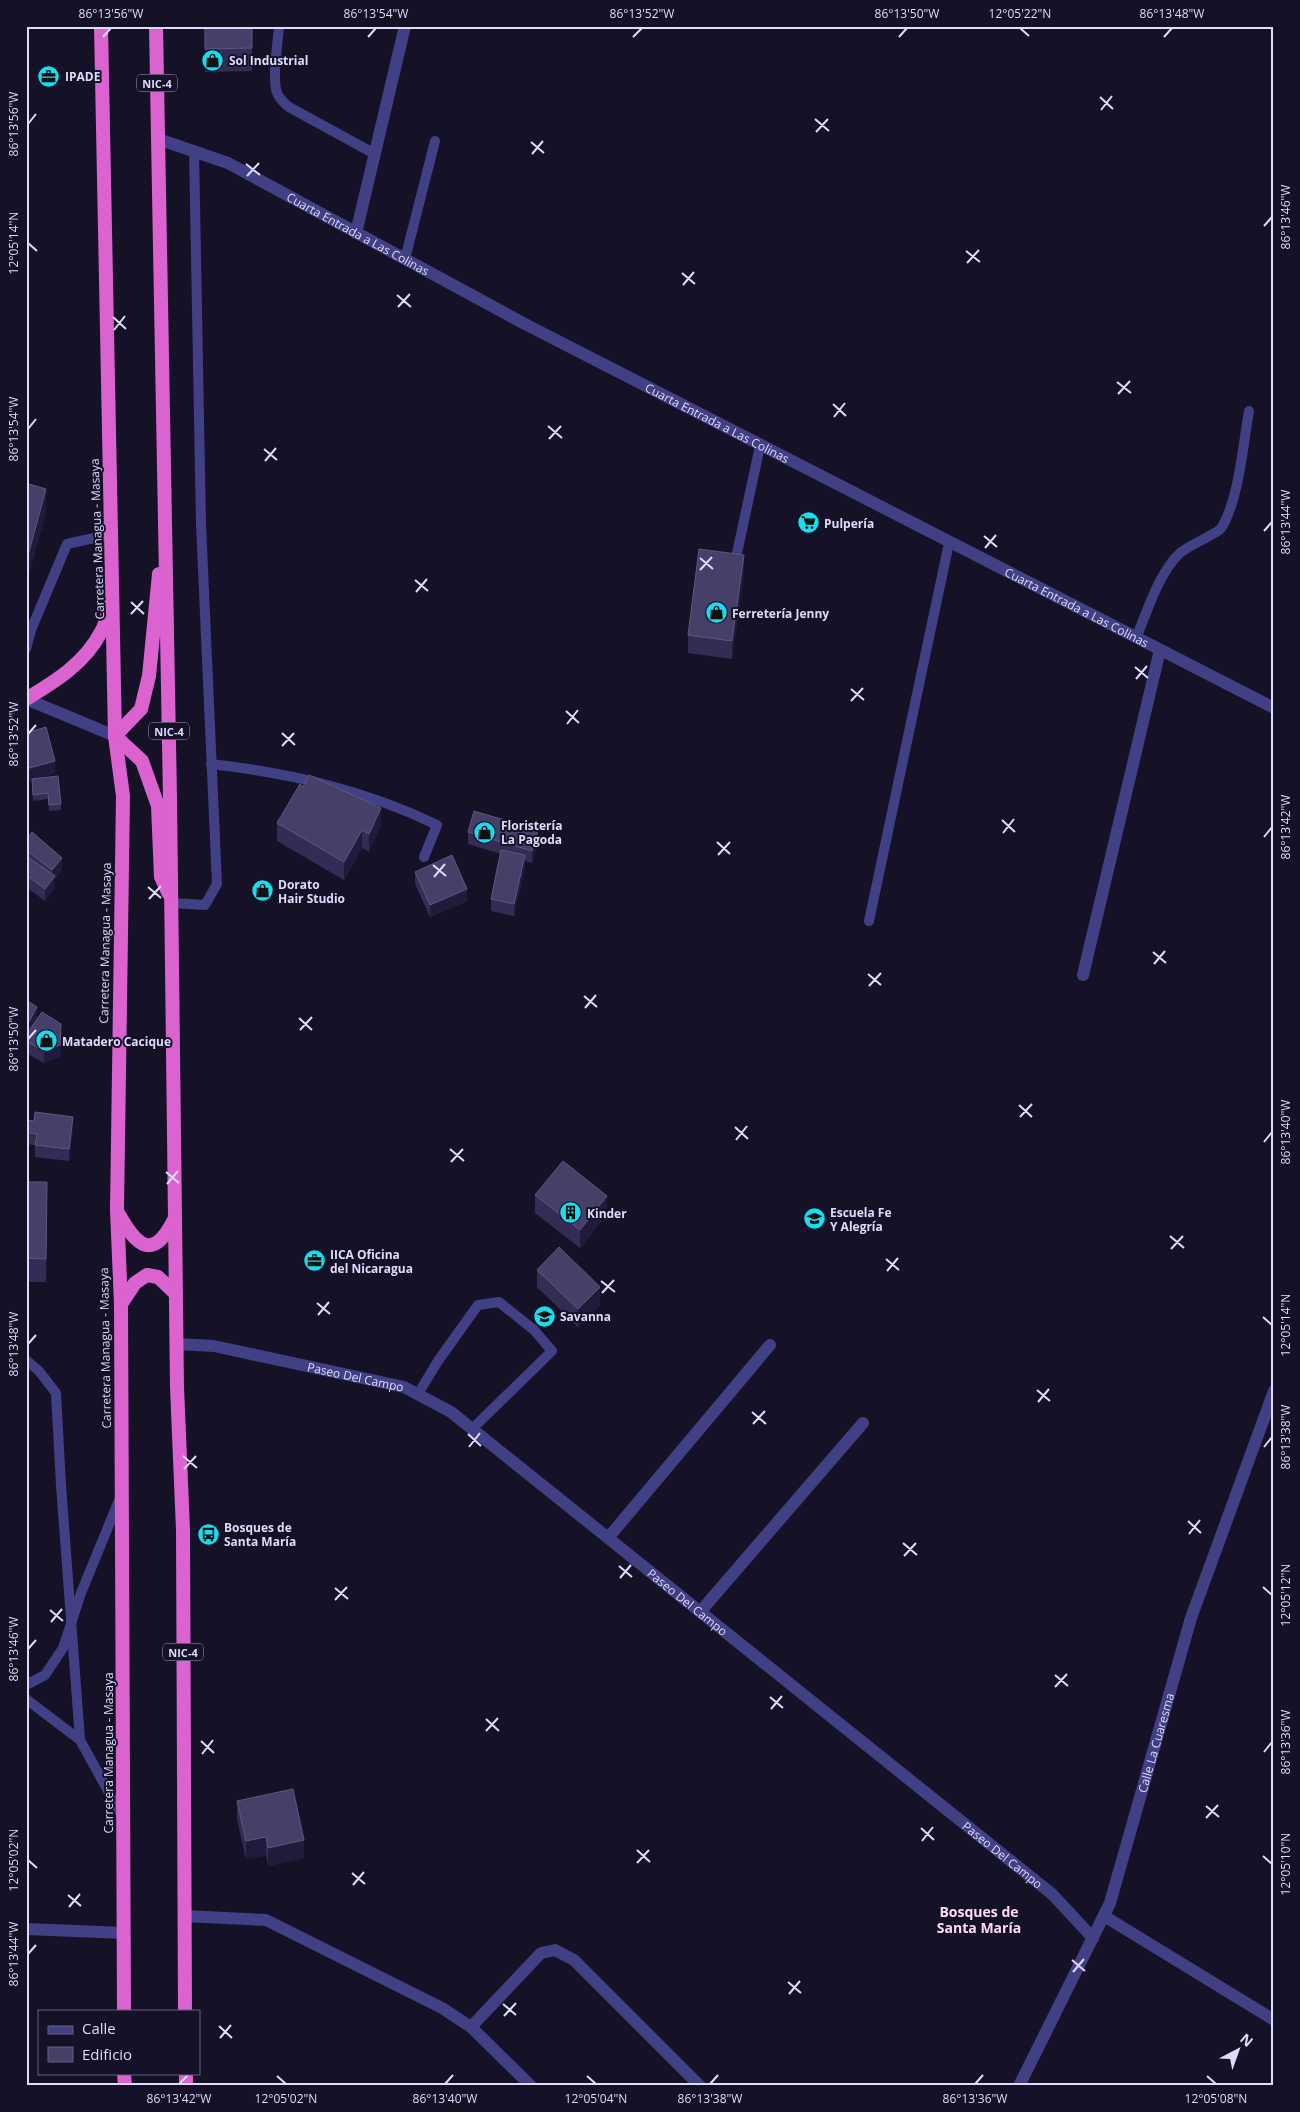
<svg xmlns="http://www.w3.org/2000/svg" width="1300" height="2112" font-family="'Open Sans',sans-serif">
	<rect width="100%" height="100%" fill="#151228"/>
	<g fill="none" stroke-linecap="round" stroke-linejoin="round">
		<!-- service -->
		<g stroke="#414084" stroke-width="10">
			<path d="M279,26c-1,17 -8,55 -1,69 3,5 7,9 11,12l86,47"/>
			<polyline points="405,259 435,141"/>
			<polyline points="737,553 760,446"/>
			<path d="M1136,638c12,-28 22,-64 44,-85 9,-8 39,-20 42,-26 17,-29 21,-82 27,-116"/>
			<polyline points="26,649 31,630 67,544 112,534"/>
			<path d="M211,764c79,9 154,26 226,61l-13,32"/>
			<polyline points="172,903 205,905 217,884 201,524 194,150"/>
			<polyline points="869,921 949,543"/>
			<polyline points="26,1360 39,1371 56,1393 61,1485 80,1740"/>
			<polyline points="418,1394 438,1361 478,1305 499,1302 534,1330 552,1351 472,1429"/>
			<polyline points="26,1685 45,1675 63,1648 81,1593 120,1498"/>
			<polyline points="26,1699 80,1740 123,1818"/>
		</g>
		<!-- minor -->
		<g stroke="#414084" stroke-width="12">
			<path id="s1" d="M158,139l70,24 295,160 751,385"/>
			<polyline points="356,233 405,26"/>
			<polyline points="26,699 115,736"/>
			<polyline points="1083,975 1160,650"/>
			<path id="s2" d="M177,1344l37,2 190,41 47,25 601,482 41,44"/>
			<polyline points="608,1538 770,1345"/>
			<polyline points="700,1612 863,1423"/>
			<polyline points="184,1916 266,1920 442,2008 471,2027 531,2086"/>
			<polyline points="1104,1916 1274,2020"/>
			<polyline points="26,1929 124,1933"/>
			<polyline points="471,2027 541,1953 555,1950 574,1960 700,2086"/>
			<path id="s3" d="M1019,2086l91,-183 81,-285 83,-227"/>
		</g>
		<!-- trunk -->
		<g stroke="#da63d0" stroke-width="14">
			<polyline points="101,26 115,736 123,796 117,1210 121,1304 124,2011"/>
			<polyline points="156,26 170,798 177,1387 183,1530 185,2011"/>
			<path d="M26,699c30,-18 59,-36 75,-67 5,-7 6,-18 8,-26"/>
			<polyline points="115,736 141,709 149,676 159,574"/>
			<polyline points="115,736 142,761 158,806 161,877 169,894"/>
			<path d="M118,1213c19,34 35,49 57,5"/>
			<polyline points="121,1304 135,1283 147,1275 158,1277 176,1294"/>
			<polyline points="124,2073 125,2086"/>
			<polyline points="186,2073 186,2086"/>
		</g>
	</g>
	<!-- wall -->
	<g fill="#342c55">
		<polygon points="205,26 252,26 252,71 205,72"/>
		<polygon points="744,573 732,659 688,653 688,635"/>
		<polygon points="26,733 55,773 35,779 61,804 61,810 49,811 48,799 33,801 32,780 26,781"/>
		<polygon points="277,823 381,826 369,852 362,848 344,880 277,841"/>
		<polygon points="468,832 538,842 532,863 525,861 525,867 514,916 491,911 491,899 501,854 468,844"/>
		<polygon points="26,839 62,870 55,879 55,888 45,901 26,887"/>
		<polygon points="415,872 467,901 430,917 415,884"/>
		<polygon points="26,1000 37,1018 61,1036 60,1057 44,1063 26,1053"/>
		<polygon points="26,1120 73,1129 69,1161 35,1157 35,1145 26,1144"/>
		<polygon points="26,1182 47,1206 46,1282 26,1282"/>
		<polygon points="535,1195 607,1214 580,1248 535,1213"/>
		<polygon points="537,1270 600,1305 578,1327 537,1287"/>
		<polygon points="237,1801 304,1858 268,1866 266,1855 246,1859 237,1819"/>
	</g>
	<!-- shaded-wall -->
	<g fill="#201a3b">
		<polygon points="46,489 46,513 26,586 26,563"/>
		<polygon points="744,555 744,573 732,659 732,641"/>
		<polygon points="55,761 55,773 26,781 26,769"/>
		<polygon points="381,808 381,826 369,852 369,834"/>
		<polygon points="362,830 362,848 344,880 344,862"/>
		<polygon points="538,830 538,842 532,863 532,851"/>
		<polygon points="525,855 525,867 514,916 514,904"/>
		<polygon points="62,858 62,870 55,879 55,888 45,901 45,889 52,881 52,870"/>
		<polygon points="467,889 467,901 430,917 430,905"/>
		<polygon points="37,1007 37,1019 26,1039 26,1027"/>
		<polygon points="61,1024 60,1057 44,1063 44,1051"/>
		<polygon points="73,1117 73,1129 69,1161 69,1149"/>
		<polygon points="47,1182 47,1206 46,1282 46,1259"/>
		<polygon points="607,1196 607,1214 580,1248 580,1230"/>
		<polygon points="600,1287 600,1305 578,1327 578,1309"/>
		<polygon points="28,1377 28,1400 26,1403 26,1379"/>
		<polygon points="266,1837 266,1855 246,1859 246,1841"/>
		<polygon points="304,1840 304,1858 268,1866 268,1848"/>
	</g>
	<!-- building -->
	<g fill="#463f67" stroke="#5e577e">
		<polygon points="205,26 252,26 252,48 205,49"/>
		<polygon points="26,483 46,489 26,563"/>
		<polygon points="699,549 744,555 732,641 688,635"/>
		<polygon points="46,727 55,761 26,769 26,733"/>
		<polygon points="309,775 381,808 369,834 362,830 344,862 277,823 300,784 303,787"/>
		<polygon points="58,776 61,804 49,805 48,793 33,795 32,779"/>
		<polygon points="474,811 538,830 532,851 468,832"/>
		<polygon points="32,832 62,858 52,870 26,850 26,839"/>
		<polygon points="501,850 525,855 514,904 491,899"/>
		<polygon points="452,855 467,889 430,905 415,872"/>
		<polygon points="26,856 55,876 45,889 26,875"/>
		<polygon points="26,1000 37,1007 26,1027"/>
		<polygon points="42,1012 61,1024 60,1045 44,1051 26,1041 26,1035"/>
		<polygon points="35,1112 73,1117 69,1149 35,1145 37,1134 26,1132 26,1120 34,1121"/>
		<polygon points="563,1161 607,1196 580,1230 535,1195"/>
		<polygon points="26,1182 47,1182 46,1259 26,1258"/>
		<polygon points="559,1247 600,1287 578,1309 537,1270"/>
		<polygon points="293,1789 304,1840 268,1848 266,1837 246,1841 237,1801"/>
	</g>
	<!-- ticks -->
	<path fill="none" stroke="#dedbfd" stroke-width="2" d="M1020,28l9,8M103,37l8,-9M368,37l8,-9M633,37l9,-9M899,37l8,-9M1164,37l8,-9M1100,97l13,12M1101,110l11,-14M815,119l14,12M28,124l8,-10M816,132l12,-13M531,142l13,11M532,154l11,-13M246,164l14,11M247,176l12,-13M1264,226l8,-9M28,243l9,8M966,251l14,11M967,263l12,-13M682,273l13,11M683,285l11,-13M397,295l14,12M398,307l12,-13M113,317l13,12M114,330l11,-14M1117,382l14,11M1118,394l12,-13M833,404l13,12M834,417l11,-14M548,426l14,12M28,429l8,-10M549,439l12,-13M264,449l13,11M265,461l11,-13M1264,531l8,-9M984,536l13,11M985,548l11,-13M700,558l13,11M700,570l12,-13M415,580l13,11M416,592l11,-13M131,602l13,12M131,614l12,-13M1135,667l13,11M1136,679l11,-13M851,689l13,11M851,701l12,-13M566,711l13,12M567,724l11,-14M282,733l13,12M28,734l8,-9M282,746l12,-13M1002,820l13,12M1003,833l11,-14M1264,837l8,-10M717,842l13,12M718,855l12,-13M433,865l13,11M434,877l11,-13M148,887l13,11M149,899l12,-13M1153,952l13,11M1154,964l11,-13M868,974l13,11M869,986l12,-13M584,996l13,11M585,1008l11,-13M299,1018l13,12M300,1030l12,-13M28,1039l8,-9M1019,1105l13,12M1020,1117l12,-13M735,1127l13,12M736,1140l11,-14M1264,1142l8,-10M450,1149l14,12M451,1162l12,-13M166,1172l13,11M167,1184l11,-13M1170,1236l14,12M1171,1249l12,-13M886,1259l13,11M887,1271l11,-13M601,1281l14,11M602,1293l12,-13M317,1303l13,11M318,1315l11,-13M1263,1317l9,8M28,1344l8,-9M1037,1390l13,11M1038,1402l11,-13M752,1412l14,12M753,1424l12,-13M468,1434l13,12M469,1447l11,-14M1264,1447l8,-10M183,1456l14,12M184,1469l12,-13M1188,1521l13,12M1189,1534l11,-14M903,1543l14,12M904,1556l12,-13M619,1566l13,11M620,1578l11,-13M1263,1587l9,8M335,1588l13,11M335,1600l12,-13M50,1610l13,11M51,1622l11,-13M28,1649l8,-9M1055,1675l13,11M1055,1687l12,-13M770,1697l13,11M771,1709l11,-13M486,1719l13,12M486,1731l12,-13M201,1741l13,12M1264,1752l8,-10M202,1754l11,-14M1206,1806l13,11M1206,1818l12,-13M921,1828l13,12M922,1841l11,-14M637,1850l13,12M1263,1856l9,8M28,1860l9,8M637,1863l12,-13M352,1873l13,11M353,1885l11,-13M68,1895l13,11M69,1907l11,-13M28,1954l8,-9M1072,1960l13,11M1073,1972l11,-13M788,1982l13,11M789,1994l11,-13M503,2004l13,11M504,2016l12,-13M219,2026l13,12M220,2038l11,-13M277,2076l9,8M587,2076l9,8M1207,2076l9,8M179,2084l9,-9M445,2084l8,-9M710,2084l8,-9M975,2084l8,-9"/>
	<!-- icons -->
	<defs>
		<symbol id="shop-disc" viewBox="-11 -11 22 22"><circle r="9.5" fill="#13dff1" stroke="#151228"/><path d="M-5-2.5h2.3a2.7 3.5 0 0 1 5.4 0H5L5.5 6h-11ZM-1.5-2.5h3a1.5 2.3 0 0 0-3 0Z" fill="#111"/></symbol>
		<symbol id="office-disc" viewBox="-11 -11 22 22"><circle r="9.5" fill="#13dff1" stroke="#151228"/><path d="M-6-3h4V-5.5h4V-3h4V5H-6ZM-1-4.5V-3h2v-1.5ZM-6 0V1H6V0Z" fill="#111"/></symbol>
		<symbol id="supermarket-disc" viewBox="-11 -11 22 22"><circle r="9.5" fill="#13dff1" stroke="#151228"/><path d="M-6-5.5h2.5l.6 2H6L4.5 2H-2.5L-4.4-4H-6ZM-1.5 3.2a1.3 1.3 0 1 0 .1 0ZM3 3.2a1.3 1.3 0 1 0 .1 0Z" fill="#111"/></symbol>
		<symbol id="building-disc" viewBox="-11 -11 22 22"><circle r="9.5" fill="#13dff1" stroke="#151228"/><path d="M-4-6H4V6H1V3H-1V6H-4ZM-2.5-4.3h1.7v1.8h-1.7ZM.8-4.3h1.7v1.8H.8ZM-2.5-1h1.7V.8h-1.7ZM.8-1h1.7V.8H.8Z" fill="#111"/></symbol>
		<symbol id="school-disc" viewBox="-11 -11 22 22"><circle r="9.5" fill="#13dff1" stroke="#151228"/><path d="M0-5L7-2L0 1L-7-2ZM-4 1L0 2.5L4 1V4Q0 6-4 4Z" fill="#111"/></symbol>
		<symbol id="bus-disc" viewBox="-11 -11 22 22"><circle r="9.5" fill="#13dff1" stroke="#151228"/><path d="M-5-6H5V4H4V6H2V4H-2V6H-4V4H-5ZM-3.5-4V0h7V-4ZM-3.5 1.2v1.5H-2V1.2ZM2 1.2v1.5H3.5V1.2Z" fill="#111"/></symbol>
	</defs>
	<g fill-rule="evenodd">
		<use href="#shop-disc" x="200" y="48" width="25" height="25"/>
		<use href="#office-disc" x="36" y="64" width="25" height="25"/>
		<use href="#supermarket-disc" x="796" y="510" width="25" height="25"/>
		<use href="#shop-disc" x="704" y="600" width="25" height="25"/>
		<use href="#shop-disc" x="472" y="820" width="25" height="25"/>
		<use href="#shop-disc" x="250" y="878" width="25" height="25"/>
		<use href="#shop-disc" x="34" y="1028" width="25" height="25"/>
		<use href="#building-disc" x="558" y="1200" width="25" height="25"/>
		<use href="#school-disc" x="802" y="1206" width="25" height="25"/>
		<use href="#office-disc" x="302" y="1248" width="25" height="25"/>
		<use href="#school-disc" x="532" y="1304" width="25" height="25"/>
		<use href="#bus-disc" x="196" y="1522" width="25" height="25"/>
	</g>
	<g text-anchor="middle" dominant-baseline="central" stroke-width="4" stroke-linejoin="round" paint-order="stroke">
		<!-- shield labels -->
		<g fill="#151228" stroke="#a29fbd" stroke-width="1">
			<rect x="137" y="74.5" width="40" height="17" rx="4"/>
			<rect x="149" y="722.5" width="40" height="17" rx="4"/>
			<rect x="163" y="1643.5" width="40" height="17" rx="4"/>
		</g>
		<g font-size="11" font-weight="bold" fill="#dedbfd">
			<text x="157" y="83">NIC-4</text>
			<text x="169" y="731">NIC-4</text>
			<text x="183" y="1652">NIC-4</text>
		</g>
		<!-- poi labels -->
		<g font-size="12" font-weight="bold" fill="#dedbfd" stroke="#151228" text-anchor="start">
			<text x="229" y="60">Sol Industrial</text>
			<text x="65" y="76">IPADE</text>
			<text x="824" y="523">Pulpería</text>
			<text x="732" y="613">Ferretería Jenny</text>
			<text x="501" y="825">Floristería<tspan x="501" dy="14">La Pagoda</tspan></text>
			<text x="278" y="884">Dorato<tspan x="278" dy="14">Hair Studio</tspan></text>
			<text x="62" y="1041">Matadero Cacique</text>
			<text x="830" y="1212">Escuela Fe<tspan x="830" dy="14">Y Alegría</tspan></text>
			<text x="587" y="1213">Kinder</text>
			<text x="330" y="1254">IICA Oficina<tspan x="330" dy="14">del Nicaragua</tspan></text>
			<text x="560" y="1316">Savanna</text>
			<text x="224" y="1527">Bosques de<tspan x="224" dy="14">Santa María</tspan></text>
		</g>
		<!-- street labels -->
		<g font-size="12" fill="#dedbfd" stroke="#151228">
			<text stroke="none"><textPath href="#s1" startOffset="222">Cuarta Entrada a Las Colinas</textPath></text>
			<text stroke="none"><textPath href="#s1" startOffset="628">Cuarta Entrada a Las Colinas</textPath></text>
			<text transform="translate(97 539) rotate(-92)">Carretera Managua - Masaya</text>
			<text stroke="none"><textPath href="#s1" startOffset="1032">Cuarta Entrada a Las Colinas</textPath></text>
			<text transform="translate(105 943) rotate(-89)">Carretera Managua - Masaya</text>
			<text transform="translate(105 1348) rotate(-91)">Carretera Managua - Masaya</text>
			<text stroke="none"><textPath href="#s2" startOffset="182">Paseo Del Campo</textPath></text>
			<text stroke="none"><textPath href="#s2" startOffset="588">Paseo Del Campo</textPath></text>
			<text stroke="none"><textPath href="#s3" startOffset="371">Calle La Cuaresma</textPath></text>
			<text transform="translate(108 1753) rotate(-90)">Carretera Managua - Masaya</text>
			<text stroke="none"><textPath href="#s2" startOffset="992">Paseo Del Campo</textPath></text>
		</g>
		<!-- neighbourhood labels -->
		<g font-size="14" font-weight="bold" fill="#fdddf2" stroke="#151228">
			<text x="979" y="1911">Bosques de<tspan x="979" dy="16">Santa María</tspan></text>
		</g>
	</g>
	<!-- border -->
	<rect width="1300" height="2112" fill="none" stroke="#151228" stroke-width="55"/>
	<!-- legend -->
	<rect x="38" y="2010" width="162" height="65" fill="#151228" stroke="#65627d"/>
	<rect x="48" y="2026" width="25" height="8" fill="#414084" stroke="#65627d"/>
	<text x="82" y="2034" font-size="15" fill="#dedbfd">Calle</text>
	<rect x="48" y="2047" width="25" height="15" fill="#463f67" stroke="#65627d"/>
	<text x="82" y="2060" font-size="15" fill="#dedbfd">Edificio</text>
	<!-- north arrow -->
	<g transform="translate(1238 2050) rotate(41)" stroke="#151228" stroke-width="4" paint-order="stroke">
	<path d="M0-4L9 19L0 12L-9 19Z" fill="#dedbfd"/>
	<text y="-8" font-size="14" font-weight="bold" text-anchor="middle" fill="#dedbfd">N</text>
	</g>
	<rect x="28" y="28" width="1244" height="2056" fill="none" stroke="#dedbfd" stroke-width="2"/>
	<g font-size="12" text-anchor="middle" fill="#dedbfd">
		<text x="111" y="18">86°13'56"W</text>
		<text x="376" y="18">86°13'54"W</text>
		<text x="642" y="18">86°13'52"W</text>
		<text x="907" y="18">86°13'50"W</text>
		<text x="1020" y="18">12°05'22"N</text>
		<text x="1172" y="18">86°13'48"W</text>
		<text transform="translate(14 124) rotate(-90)" y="4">86°13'56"W</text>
		<text transform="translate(1286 217) rotate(-90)" y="4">86°13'46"W</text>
		<text transform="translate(14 243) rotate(-90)" y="4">12°05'14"N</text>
		<text transform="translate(14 429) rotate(-90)" y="4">86°13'54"W</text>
		<text transform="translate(1286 522) rotate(-90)" y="4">86°13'44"W</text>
		<text transform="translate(14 734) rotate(-90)" y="4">86°13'52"W</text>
		<text transform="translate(1286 827) rotate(-90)" y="4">86°13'42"W</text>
		<text transform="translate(14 1039) rotate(-90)" y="4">86°13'50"W</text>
		<text transform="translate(1286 1132) rotate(-90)" y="4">86°13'40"W</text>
		<text transform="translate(1286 1325) rotate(-90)" y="4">12°05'14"N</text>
		<text transform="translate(14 1344) rotate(-90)" y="4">86°13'48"W</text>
		<text transform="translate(1286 1437) rotate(-90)" y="4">86°13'38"W</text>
		<text transform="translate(1286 1595) rotate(-90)" y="4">12°05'12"N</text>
		<text transform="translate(14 1649) rotate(-90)" y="4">86°13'46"W</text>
		<text transform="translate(1286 1742) rotate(-90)" y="4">86°13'36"W</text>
		<text transform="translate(14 1860) rotate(-90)" y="4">12°05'02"N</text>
		<text transform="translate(1286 1864) rotate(-90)" y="4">12°05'10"N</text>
		<text transform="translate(14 1954) rotate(-90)" y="4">86°13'44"W</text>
		<text x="179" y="2103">86°13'42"W</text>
		<text x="286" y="2103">12°05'02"N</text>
		<text x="445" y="2103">86°13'40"W</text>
		<text x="596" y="2103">12°05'04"N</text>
		<text x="710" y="2103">86°13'38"W</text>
		<text x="975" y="2103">86°13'36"W</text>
		<text x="1216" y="2103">12°05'08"N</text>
	</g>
</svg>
